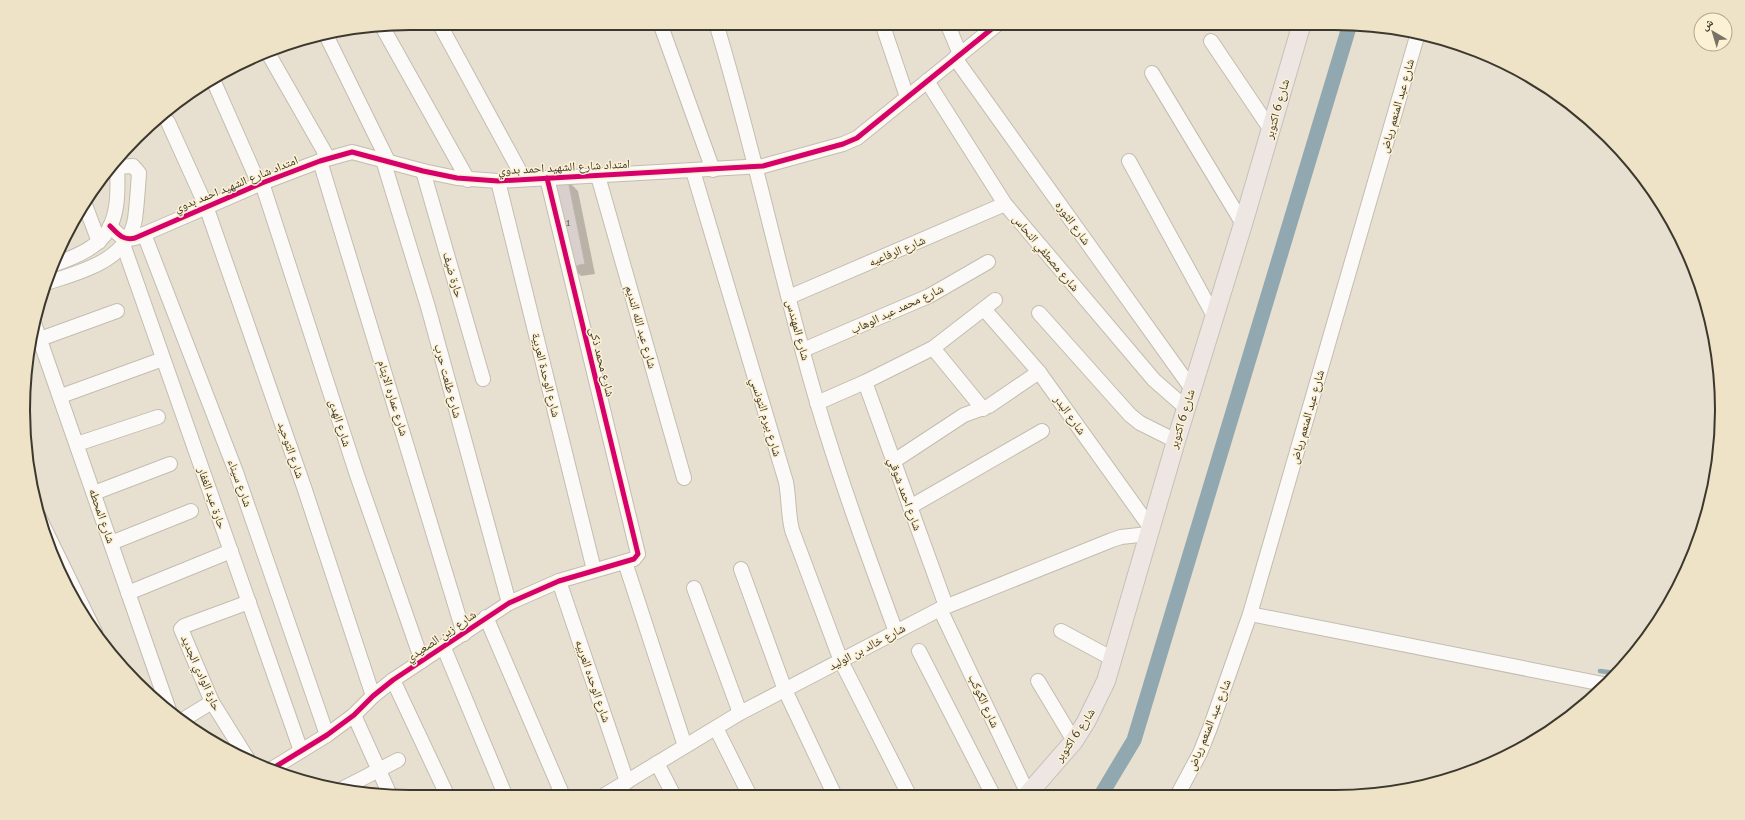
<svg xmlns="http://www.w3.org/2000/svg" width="1745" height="820" font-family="'Roboto Serif','Noto Naskh Arabic',serif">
	<rect width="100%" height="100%" fill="#e7e0d0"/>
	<!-- shadow -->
	<polygon fill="#0003" points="568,181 578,191 595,274 581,276 571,266"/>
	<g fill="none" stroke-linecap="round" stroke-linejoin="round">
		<!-- stream -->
		<polyline stroke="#92a8b0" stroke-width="4.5" points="1600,671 1615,673"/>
		<!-- canal -->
		<polyline stroke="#92a8b0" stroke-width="15" points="1101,795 1134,740 1350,24"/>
	</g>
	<!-- building -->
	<polygon fill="#d9d0cd" stroke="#bcb4b1" points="550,180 568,180 585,264 570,267"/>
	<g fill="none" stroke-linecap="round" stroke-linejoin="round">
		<defs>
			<g id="minor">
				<polyline points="439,23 524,179"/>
				<polyline points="660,23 713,170"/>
				<path d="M716,23c38,125 64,254 101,379 23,78 51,154 79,230"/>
				<polyline points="882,23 907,97"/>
				<polyline points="947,23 960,54"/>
				<polyline points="383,28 468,180"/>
				<polyline points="327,37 388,161"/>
				<polyline points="1211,41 1271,130"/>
				<polyline points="268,53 328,158"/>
				<polyline points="955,58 1192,389"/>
				<polyline points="1152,73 1243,224"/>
				<polyline points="927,81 1005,204 1154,380 1186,408"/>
				<polyline points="214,82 259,184"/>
				<polyline points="168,122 206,206 304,487 373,696"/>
				<polyline points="383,160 428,307 509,603"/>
				<polyline points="320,161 464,634"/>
				<polyline points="1129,161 1214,316"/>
				<polyline points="423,171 483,379"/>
				<path d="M693,171l93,311c3,16 2,32 6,48l49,131 68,134"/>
				<polyline points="598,176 684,478"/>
				<polyline points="498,181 594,570"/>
				<polyline points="262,183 357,475 422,661"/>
				<polyline points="84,202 99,242"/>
				<path d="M110,226c8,8 13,15 25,12l127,-55 58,-22 32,-9 71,19 34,7 41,3 265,-15 80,-22 14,-6 142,-115"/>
				<polyline points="144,234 236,472 327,735"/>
				<polyline points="123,244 301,751"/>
				<path d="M52,265c59,-20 68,-38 65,-100"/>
				<path d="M46,283c34,-11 82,-22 89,-64 2,-15 3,-31 4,-46l-6,-7 -16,1"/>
				<polyline points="789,297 1005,204"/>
				<polyline points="984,309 1039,372 1150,527"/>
				<polyline points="1039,313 1130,415 1140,423 1176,441"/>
				<polyline points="34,323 169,710"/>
				<polyline points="40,339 117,311"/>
				<polyline points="933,348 983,409"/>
				<polyline points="803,350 929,296 988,262"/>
				<polyline points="865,382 946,606"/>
				<polyline points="61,396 163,359"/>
				<polyline points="817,403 865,382 933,348 995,300"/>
				<polyline points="77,444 158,417"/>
				<polyline points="894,461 964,415 989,406 1039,372"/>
				<polyline points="94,493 170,464"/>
				<polyline points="910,507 1042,431"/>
				<polyline points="38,515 95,632"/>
				<polyline points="111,543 191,511"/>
				<polyline points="625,562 685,746"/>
				<polyline points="741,569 785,690 835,796"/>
				<polyline points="559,581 627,782"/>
				<polyline points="694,588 740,713"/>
				<polyline points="128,593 231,551"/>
				<polyline points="940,609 1028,794"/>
				<polyline points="1250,614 1603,684"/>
				<polyline points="486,617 563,796"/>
				<polyline points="1061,631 1113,659"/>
				<polyline points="444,648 506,797"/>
				<polyline points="919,651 993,795"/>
				<polyline points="393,680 448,797"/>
				<polyline points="1038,681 1074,741"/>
				<polyline points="354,715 390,795"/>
				<polyline points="184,719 212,702"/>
				<polyline points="716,728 750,796"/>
				<polyline points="247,758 212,702 181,629 184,626 249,602"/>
				<polyline points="657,763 674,796"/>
				<polyline points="270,770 327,735 354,715 373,696 393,680 509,603 559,581 634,559 638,554 547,178"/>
				<polyline points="340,790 398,760"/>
				<polyline points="1178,794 1200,753 1210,728 1250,614 1418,33"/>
				<polyline points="603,796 740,713 940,609 1112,540 1121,537 1148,534"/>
			</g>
			<polyline id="major" points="1027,795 1074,741 1086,722 1106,681 1176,441 1243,224 1302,23"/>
		</defs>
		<!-- minor casing -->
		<use href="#minor" stroke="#c3bdb1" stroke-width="16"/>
		<!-- major casing -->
		<use href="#major" stroke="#c4c1b9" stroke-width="20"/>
		<!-- minor -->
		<use href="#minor" stroke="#fbfaf8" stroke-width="14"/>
		<!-- major -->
		<use href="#major" stroke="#ede6e2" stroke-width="18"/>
		<defs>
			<g id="cycleway">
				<path d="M110,226c8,8 13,15 25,12l127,-55 58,-22 32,-9 71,19 34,7 41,3 265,-15 80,-22 14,-6 142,-115"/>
				<polyline points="270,770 327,735 354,715 373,696 393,680 509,603 559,581 634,559 638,554 547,178"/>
			</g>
		</defs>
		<!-- cycleway casing -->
		<use href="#cycleway" stroke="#fdf1d4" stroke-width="8"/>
		<!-- cycleway -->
		<use href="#cycleway" stroke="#d6006c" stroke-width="5"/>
	</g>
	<g text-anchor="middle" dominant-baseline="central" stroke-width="3" stroke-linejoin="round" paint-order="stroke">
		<!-- number labels -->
		<g font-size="10" fill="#645e55">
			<text x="568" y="222">1</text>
		</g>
		<!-- street labels -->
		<g font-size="12" fill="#3d382d" stroke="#fdf1d4">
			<text transform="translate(1397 106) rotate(-74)">شارع عبد المنعم رياض</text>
			<text transform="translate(1277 109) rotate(-74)">شارع 6 اكتوبر</text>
			<text transform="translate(564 167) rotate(-3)">امتداد شارع الشهيد احمد بدوي</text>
			<text transform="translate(236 184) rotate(-22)">امتداد شارع الشهيد احمد بدوي</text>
			<text transform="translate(1073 223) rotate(54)">شارع الثوره</text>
			<text transform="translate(897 251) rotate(-23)">شارع الرفاعيه</text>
			<text transform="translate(1046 253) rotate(50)">شارع مصطفي النحاس</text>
			<text transform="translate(453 275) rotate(74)">حارة ضيف</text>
			<text transform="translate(897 309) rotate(-25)">شارع محمد عبد الوهاب</text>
			<text transform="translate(641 327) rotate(74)">شارع عبد الله النديم</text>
			<text transform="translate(798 330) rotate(75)">شارع المهندس</text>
			<text transform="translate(602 362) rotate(76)">شارع محمد ذكى</text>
			<text transform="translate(546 375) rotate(76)">شارع الوحدة العربية</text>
			<text transform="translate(448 381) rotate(75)">شارع طلعت حرب</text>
			<text transform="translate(393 398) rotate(73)">شارع عماره الايتام</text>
			<text transform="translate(1070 415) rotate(54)">شارع البدر</text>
			<text transform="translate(766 417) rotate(73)">شارع بيرم التونسي</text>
			<text transform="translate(1307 417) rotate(-74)">شارع عبد المنعم رياض</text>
			<text transform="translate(1182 419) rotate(-73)">شارع 6 اكتوبر</text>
			<text transform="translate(340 423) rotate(72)">شارع الهدى</text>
			<text transform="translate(291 450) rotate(71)">شارع التوحيد</text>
			<text transform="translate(240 483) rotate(70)">شارع سيناء</text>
			<text transform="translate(905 494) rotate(70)">شارع احمد شوقي</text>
			<text transform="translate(212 498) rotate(71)">حارة عبد الغفار</text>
			<text transform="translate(102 516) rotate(71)">شارع المحطه</text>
			<text transform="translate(441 636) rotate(-34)">شارع زين الصعيدي</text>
			<text transform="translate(867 647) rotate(-28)">شارع خالد بن الوليد</text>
			<text transform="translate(201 673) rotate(66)">حارة الوادي الجديد</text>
			<text transform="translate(593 681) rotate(71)">شارع الوحده العربيه</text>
			<text transform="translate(984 701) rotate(65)">شارع الكوكب</text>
			<text transform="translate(1209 725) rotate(-68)">شارع عبد المنعم رياض</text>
			<text transform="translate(1075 735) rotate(-56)">شارع 6 اكتوبر</text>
		</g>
	</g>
	<!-- crop -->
	<path d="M0 0H1745V820H0ZM410 30H1335A380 380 0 0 1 1715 410V410A380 380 0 0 1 1335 790H410A380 380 0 0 1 30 410V410A380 380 0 0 1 410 30Z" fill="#eee2c7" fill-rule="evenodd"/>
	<path fill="none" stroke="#3d382d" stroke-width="2" d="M410 30H1335A380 380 0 0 1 1715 410V410A380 380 0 0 1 1335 790H410A380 380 0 0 1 30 410V410A380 380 0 0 1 410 30Z"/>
	<!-- north arrow -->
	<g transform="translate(1713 32) rotate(322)"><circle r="19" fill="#fdf1d4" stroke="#b0a791"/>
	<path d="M0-3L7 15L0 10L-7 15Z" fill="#787366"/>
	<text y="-6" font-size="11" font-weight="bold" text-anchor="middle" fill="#3d382d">ش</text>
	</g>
</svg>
